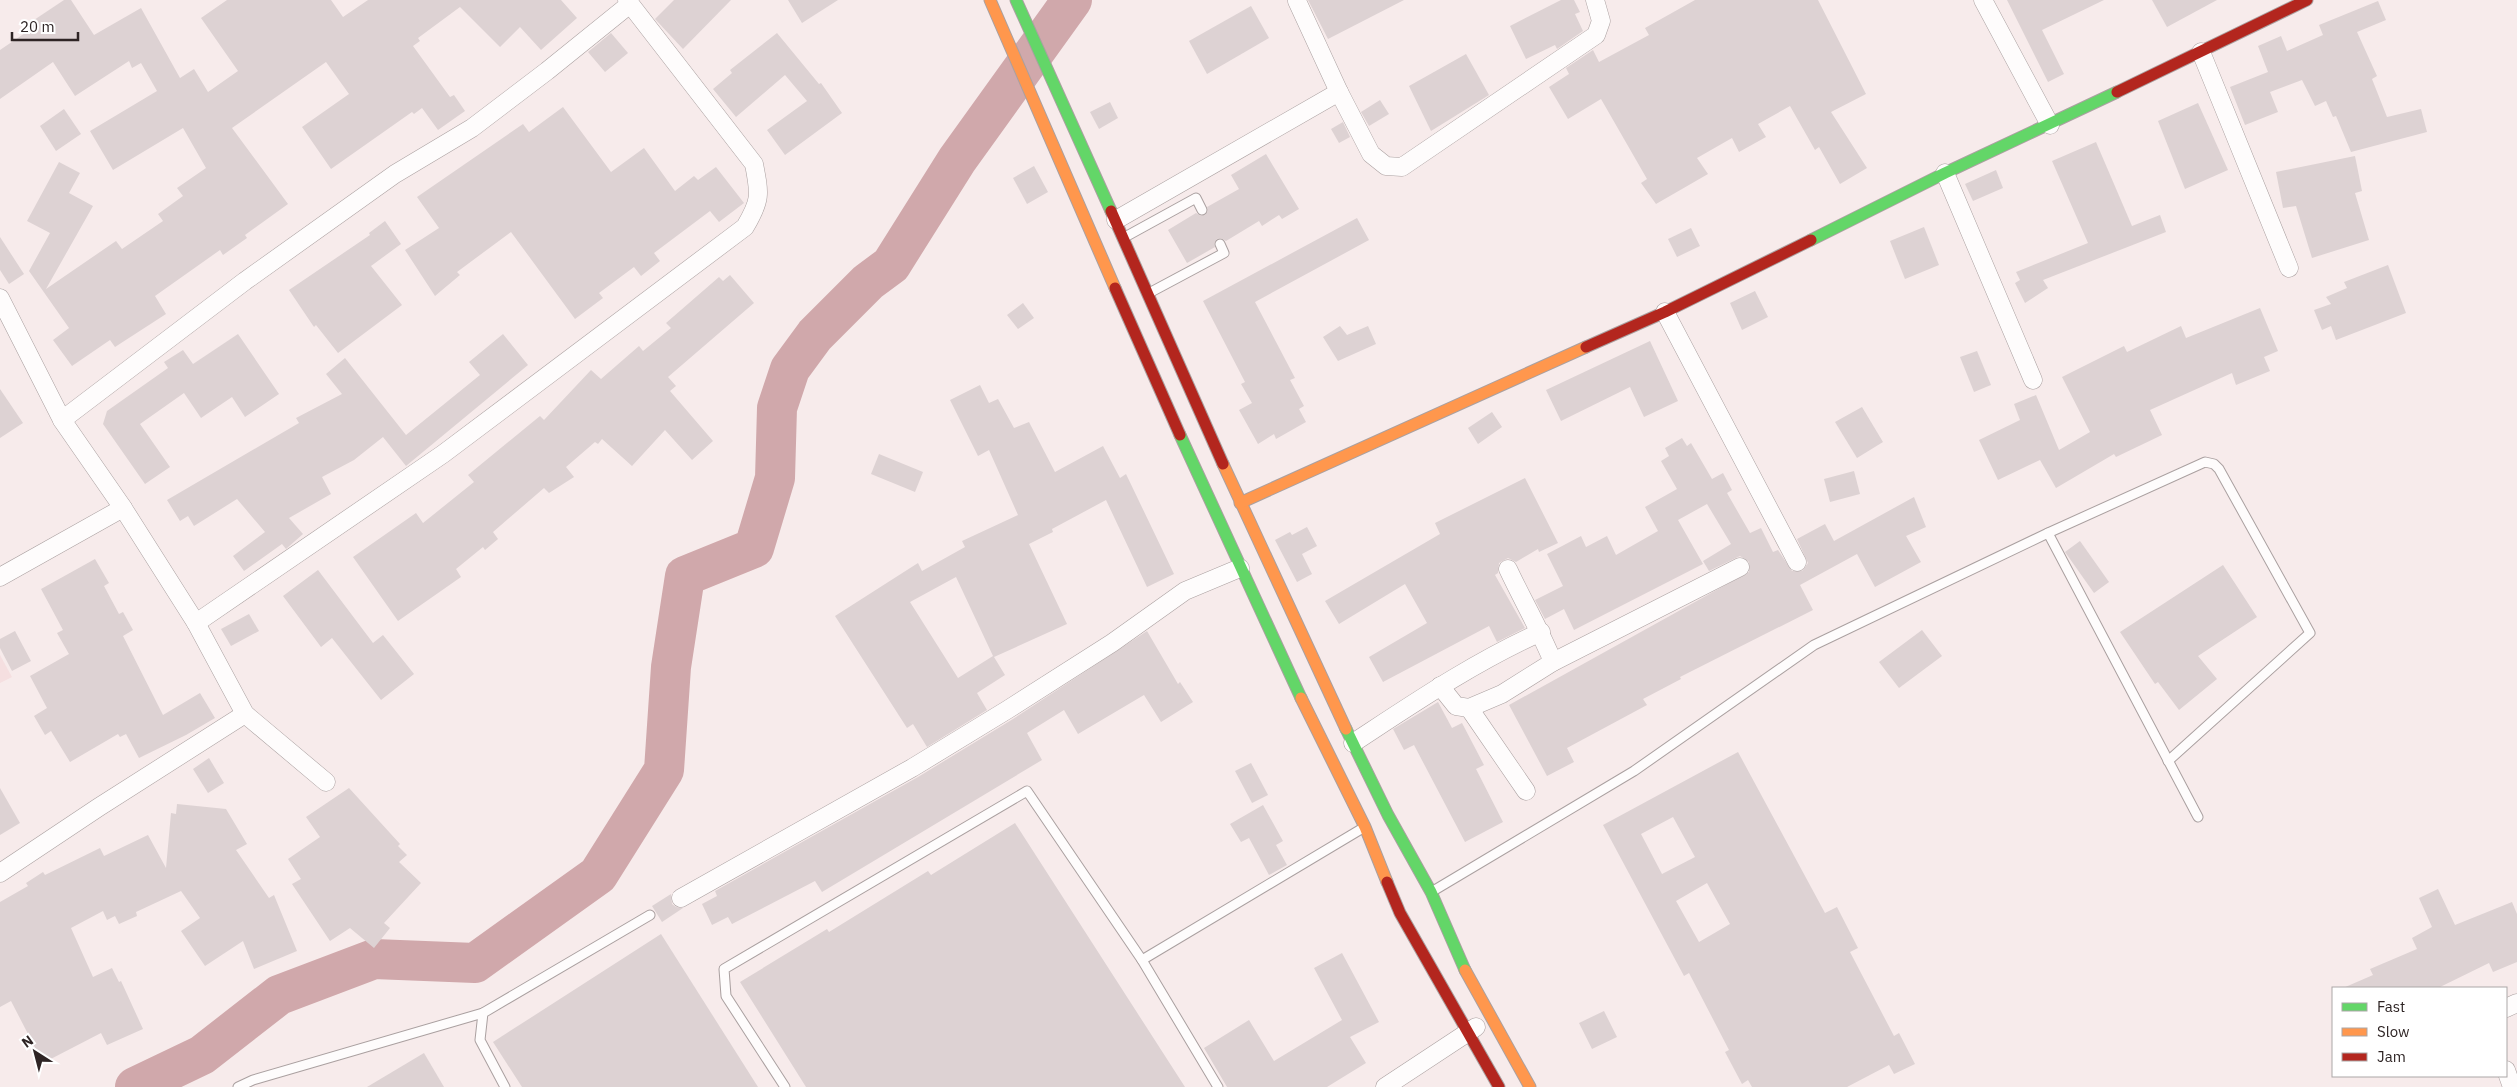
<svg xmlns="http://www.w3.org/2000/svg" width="2517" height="1087" font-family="'IBM Plex Sans',sans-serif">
	<rect width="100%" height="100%" fill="#f7ebeb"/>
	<!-- built -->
	<polygon fill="#f5dfe0" points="0,655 12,677 0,683"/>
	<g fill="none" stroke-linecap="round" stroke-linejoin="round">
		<!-- river -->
		<polyline stroke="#d0a8ab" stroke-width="40" points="135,1087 202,1055 279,995 374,959 475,963 598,875 664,770 671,667 685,576 754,548 775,478 777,408 790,369 815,335 868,282 891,265 957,160 1072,0"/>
	</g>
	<!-- building -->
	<g fill="#ddd2d3" fill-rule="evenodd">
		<polygon points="64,0 71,0 94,35 141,8 180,78 194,69 208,92 238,71 201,18 227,0 331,0 343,17 368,0 561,0 577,18 541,50 520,27 500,47 460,7 418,38 420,41 413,46 450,97 454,95 465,111 438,130 422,108 414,114 412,112 331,169 302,127 349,94 326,62 232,128 288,204 245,235 247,238 223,255 220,250 155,296 166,314 115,347 110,340 72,366 53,340 69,328 29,271 50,233 27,221 59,162 80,173 69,193 93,206 46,289 116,241 122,249 163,221 158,214 183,196 177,188 206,168 183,128 113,170 90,131 157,91 141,63 132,68 129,61 75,96 53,62 0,99 0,50 31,29 28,24"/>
		<polygon points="674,0 731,0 683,49 655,19"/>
		<polygon points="788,0 838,0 802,23"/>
		<polygon points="1308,0 1404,0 1328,39"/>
		<polygon points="1561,0 1574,0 1580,12 1575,14 1583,31 1557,49 1555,45 1526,59 1510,26"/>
		<polygon points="1695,0 1818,0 1866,94 1831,112 1867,168 1840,184 1819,147 1815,150 1790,106 1758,124 1766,137 1739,152 1732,138 1697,158 1708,174 1656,204 1641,183 1647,179 1601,99 1568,119 1549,87 1569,74 1566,68 1593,50 1599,62 1649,35 1645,28"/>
		<polygon points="2007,0 2104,0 2042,30 2064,74 2048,82"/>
		<polygon points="2152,0 2217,0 2167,27"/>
		<polygon points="2378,1 2386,20 2357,32 2377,76 2372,79 2387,117 2421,109 2427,132 2351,152 2336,116 2333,117 2326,101 2315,106 2302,80 2270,92 2278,112 2245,125 2230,87 2268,72 2258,46 2281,36 2287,51 2323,35 2319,25"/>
		<polygon points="1251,6 1269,38 1207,74 1189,41"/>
		<polygon points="611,33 628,53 605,72 588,52"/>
		<polygon points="777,33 819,84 821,83 842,113 785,155 767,130 807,101 785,75 736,117 713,89 732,73 730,70"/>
		<polygon points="1466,54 1489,95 1431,131 1409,86"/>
		<polygon points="1380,100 1389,114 1369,126 1361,112"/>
		<polygon points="1110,102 1118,118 1099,129 1090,112"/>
		<polygon points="2198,103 2228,170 2185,189 2158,121"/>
		<polygon points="563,107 611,172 644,148 675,191 694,176 698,180 716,167 744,203 719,222 710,211 654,253 660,261 641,276 634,267 599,293 603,298 575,319 511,232 457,272 460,275 435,296 405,250 439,228 417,197 523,124 529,132"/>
		<polygon points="64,109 81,134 56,151 40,126"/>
		<polygon points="1343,122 1350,137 1339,143 1331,129"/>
		<polygon points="2096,142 2132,226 2160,215 2166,232 2043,280 2048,288 2025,303 2015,283 2020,280 2016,272 2088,243 2052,161"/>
		<polygon points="1266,154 1299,209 1282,219 1279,215 1262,226 1259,221 1226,241 1221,238 1217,239 1214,243 1215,247 1187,263 1168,230 1196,213 1201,216 1205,215 1208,211 1207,207 1239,189 1231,175"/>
		<polygon points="2355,156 2362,191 2355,193 2369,240 2312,258 2296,206 2283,208 2276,172"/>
		<polygon points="1034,166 1048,192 1027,204 1013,178"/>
		<polygon points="1996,170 2003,188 1973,201 1965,184"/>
		<polygon points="1357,218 1369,240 1255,302 1295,378 1290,380 1304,406 1299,409 1306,422 1276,439 1274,434 1258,444 1239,410 1252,403 1241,384 1245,382 1203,301"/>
		<polygon points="385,221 401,244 371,266 402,305 338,353 316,325 314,327 289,290 370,235 369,233"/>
		<polygon points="1924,227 1939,265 1905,279 1890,241"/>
		<polygon points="1691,228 1700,246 1677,257 1668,239"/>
		<polygon points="0,237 24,274 9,284 0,270"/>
		<polygon points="2388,265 2406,313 2336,340 2331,326 2322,330 2314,310 2331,304 2326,297 2347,288 2344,282"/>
		<polygon points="730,275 754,303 668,377 676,386 670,391 713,441 692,460 665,430 632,466 602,439 598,444 595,442 566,467 574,477 549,493 544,488 493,532 498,539 485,550 483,547 456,569 461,577 398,621 353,557 416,513 423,523 474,482 468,475 540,416 544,420 591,370 601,379 639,346 643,351 671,328 666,323 719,277 723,281"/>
		<polygon points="1755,291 1768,317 1742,330 1730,303"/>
		<polygon points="1023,303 1034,318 1018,329 1007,315"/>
		<polygon points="2260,308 2278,351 2264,357 2270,371 2236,385 2232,373 2150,410 2162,435 2116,457 2114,454 2056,488 2040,460 1998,480 1979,440 2020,420 2014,404 2036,395 2059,450 2090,432 2062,377 2124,346 2127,352 2181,326 2186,338"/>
		<polygon points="1340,326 1347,335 1368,326 1376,344 1338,361 1323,337"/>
		<polygon points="238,334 279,394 245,417 232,397 201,418 184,393 140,424 170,467 145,484 103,424 107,411 168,368 164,362 183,350 193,364"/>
		<polygon points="503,334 528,365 406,466 383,437 354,460 322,477 331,494 289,518 303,534 286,549 282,544 244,571 233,556 265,532 237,499 194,526 188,516 180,521 167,500 299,423 296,418 342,394 326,374 345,358 406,435 480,375 469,362"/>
		<polygon points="1650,341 1678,401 1644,417 1630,387 1561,421 1546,390"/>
		<polygon points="1977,351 1991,385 1974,392 1960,357"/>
		<path d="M980,385l9,18 9,-4 16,29 15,-6 26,50 48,-26 17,32 6,-4 48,100 -27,13 -41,-87 -54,29 1,3 -24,12 38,80 -73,33 11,18 -28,18 10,17 -60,37 -14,-23 -6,4 -72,-112 83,-53 4,8 43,-24 -3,-6 56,-26 -29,-65 -11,6 -28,-56zM956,577l37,79 -35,22 -48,-76z"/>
		<polygon points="0,389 23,423 0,438"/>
		<polygon points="1862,407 1883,442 1857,458 1835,422"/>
		<polygon points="1492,412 1502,427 1478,444 1468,428"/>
		<polygon points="1682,438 1687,446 1691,443 1712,479 1723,473 1732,490 1727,493 1750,533 1761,528 1773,552 1778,550 1792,571 1802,571 1808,563 1797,539 1825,524 1834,541 1914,497 1926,527 1906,536 1921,562 1875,587 1857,554 1800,585 1813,610 1680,677 1681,679 1643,699 1647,705 1567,748 1574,762 1547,776 1509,705 1749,572 1749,562 1740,556 1709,571 1703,561 1731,544 1707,504 1678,520 1703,564 1574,630 1564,609 1545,619 1535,600 1563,586 1547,554 1581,536 1586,547 1607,536 1616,555 1658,531 1645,507 1677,489 1661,461 1669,456 1665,448"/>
		<polygon points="879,454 923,472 915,492 871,474"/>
		<polygon points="1854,471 1860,494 1830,502 1824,479"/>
		<polygon points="1525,478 1558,543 1539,552 1538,549 1516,562 1508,558 1499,563 1498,573 1495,575 1525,628 1497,642 1489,626 1383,682 1369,657 1427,623 1405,584 1339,624 1325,601 1440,534 1435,523"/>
		<polygon points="1307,527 1317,546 1302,554 1312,574 1297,582 1275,540 1290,532 1292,535"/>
		<polygon points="2080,541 2109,582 2094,593 2065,552"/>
		<polygon points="95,559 109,583 104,586 119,614 123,612 133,630 123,636 163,715 200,693 215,718 186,735 139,758 126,734 120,737 118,734 70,762 51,731 45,735 34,716 47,708 30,676 69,654 57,633 63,630 41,589"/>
		<polygon points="2223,565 2257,617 2198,656 2217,679 2179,710 2158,682 2155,684 2120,632"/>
		<polygon points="318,570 373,643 383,635 414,674 381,700 332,638 321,647 283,596"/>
		<polygon points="249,614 259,631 231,646 221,629"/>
		<polygon points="1922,630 1942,656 1899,688 1879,662"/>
		<polygon points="15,631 31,661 12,671 0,648 0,639"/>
		<polygon points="1147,631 1178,684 1180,682 1193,702 1161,722 1144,695 1078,734 1064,710 1027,733 1042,760 822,892 815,881 732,924 728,917 712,925 702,904 717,896 715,891 918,777 1013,719"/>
		<polygon points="1438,702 1452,728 1462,723 1484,765 1476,769 1503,822 1465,842 1414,745 1404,750 1393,729"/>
		<path d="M1738,752l87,161 12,-6 21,41 -8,4 44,84 5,-3 16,31 -21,10 -5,-9 -42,22h-95l-4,-7 -6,4 -17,-32 4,-2 -40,-77 -5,3 -81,-151zM1673,817l22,40 -33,17 -21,-40zM1707,883l23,41 -31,18 -23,-41z"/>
		<polygon points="209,758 224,783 208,793 193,769"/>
		<polygon points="1251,763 1268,795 1252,803 1235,771"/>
		<polygon points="0,788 20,823 0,835"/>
		<polygon points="349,788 400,844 398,846 407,855 399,862 421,883 384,923 390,928 374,948 350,928 330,941 292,884 301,879 288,859 320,837 306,817"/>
		<polygon points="177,804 226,809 247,844 236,850 269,898 274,895 297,951 254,969 243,941 205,966 181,931 200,918 181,891 136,912 137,916 119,924 115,916 107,920 103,911 71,928 93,977 112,968 119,982 121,981 143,1029 107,1045 101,1033 43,1063 11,1001 0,1007 0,902 28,886 26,883 43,872 45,875 100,848 104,856 148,835 166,868 171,813 176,814"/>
		<polygon points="1263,805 1283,841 1276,845 1287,865 1269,875 1249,838 1241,842 1230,824"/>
		<polygon points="1015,823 1185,1087 806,1087 740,982 827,929 829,932 928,871 931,875"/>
		<polygon points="2438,889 2455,925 2512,902 2517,914 2517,962 2493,972 2489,963 2438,988 2343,988 2373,975 2370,969 2417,949 2412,938 2432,927 2419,898"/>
		<polygon points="671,894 672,904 676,907 683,908 662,922 652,906"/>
		<polygon points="661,934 758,1087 522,1087 493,1042"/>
		<polygon points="1342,953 1379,1022 1350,1037 1366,1063 1327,1087 1227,1087 1204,1048 1249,1020 1274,1061 1342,1020 1314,968"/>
		<polygon points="1604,1011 1617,1037 1592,1049 1579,1023"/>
		<polygon points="424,1053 444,1087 367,1087"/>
	</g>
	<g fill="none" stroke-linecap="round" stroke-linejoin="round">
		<defs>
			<g id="lane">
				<polyline points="1125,237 1196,198 1202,210"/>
				<polyline points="1151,292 1224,253 1220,244"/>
				<polyline points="2048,533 2198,817"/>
				<polyline points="1433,891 1634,771 1814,645 2048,533 2205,462 2214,464 2219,469 2310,633 2168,761"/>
				<polyline points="1142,960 1363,828"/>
				<polyline points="238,1087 253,1080 483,1013"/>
				<polyline points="505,1087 480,1040 483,1013 650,915"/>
				<polyline points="785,1087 726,996 724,969 1027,791 1142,960 1218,1087"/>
			</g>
			<g id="street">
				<polyline points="1983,0 2050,125"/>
				<polyline points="1297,1 1339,92 1371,154 1386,166 1402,167 1596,35 1601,21 1595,0"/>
				<polyline points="2201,52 2289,268"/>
				<polyline points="1945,173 2033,380"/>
				<polyline points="1116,220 1339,92"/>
				<polyline points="0,298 62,420 123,508 196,623 245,714 326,782"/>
				<polyline points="1665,312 1797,562"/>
				<polyline points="62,420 245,281 395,174 472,128 547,71 630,4"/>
				<path d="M1508,569c15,32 32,61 45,93"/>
				<polyline points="0,577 123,508"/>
				<path d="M196,623l247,-169 302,-227c16,-27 15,-32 9,-63l-127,-164"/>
				<polyline points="1440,686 1456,706 1469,708 1502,694 1553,662 1740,567"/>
				<polyline points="1469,708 1526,791"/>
				<path d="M1353,743c61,-40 121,-81 188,-111"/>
				<polyline points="0,873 99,807 245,714"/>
				<polyline points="681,898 912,768 1007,710 1112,643 1185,591 1240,568"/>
				<polyline points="2506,1008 2517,1003"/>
				<polyline points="2506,1070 2512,1087"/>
				<polyline points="1385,1087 1476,1027"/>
			</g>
			<g id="fast">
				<polyline points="1016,0 1111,211"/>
				<polyline points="1811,240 1945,173 2117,92"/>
				<polyline points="1180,435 1301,698"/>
				<polyline points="1346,729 1388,815 1431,892 1465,970"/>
			</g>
			<g id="slow">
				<polyline points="990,0 1115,288"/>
				<polyline points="1223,464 1346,729"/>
				<polyline points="1240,503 1586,347"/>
				<polyline points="1301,698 1365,827 1387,882"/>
				<polyline points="1465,970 1530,1087"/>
			</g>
			<g id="jam">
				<polyline points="2117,92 2307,0"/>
				<polyline points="1111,211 1223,464"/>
				<polyline points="1115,288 1180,435"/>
				<polyline points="1586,347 1665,312 1811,240"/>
				<polyline points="1387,882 1400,913 1499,1087"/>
			</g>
		</defs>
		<!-- lane casing -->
		<use href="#lane" stroke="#aaa0a0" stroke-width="11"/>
		<!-- street casing -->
		<use href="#street" stroke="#aaa0a0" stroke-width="19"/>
		<!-- fast casing -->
		<use href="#fast" stroke="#aaa0a0" stroke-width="13"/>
		<!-- slow casing -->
		<use href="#slow" stroke="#aaa0a0" stroke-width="13"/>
		<!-- jam casing -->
		<use href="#jam" stroke="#aaa0a0" stroke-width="13"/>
		<!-- lane -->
		<use href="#lane" stroke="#fefcfc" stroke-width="9"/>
		<!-- street -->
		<use href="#street" stroke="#fefcfc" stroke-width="18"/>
		<!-- fast -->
		<use href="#fast" stroke="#63d668" stroke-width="11"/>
		<!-- slow -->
		<use href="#slow" stroke="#ff974d" stroke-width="11"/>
		<!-- jam -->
		<use href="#jam" stroke="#b3261e" stroke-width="11"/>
	</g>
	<!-- legend -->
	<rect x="2332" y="987" width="175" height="90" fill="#ffffff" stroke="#aba7a7"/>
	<rect x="2342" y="1003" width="25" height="8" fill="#63d668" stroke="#aba7a7"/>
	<text x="2377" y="1012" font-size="15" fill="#2e2424">Fast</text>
	<rect x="2342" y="1028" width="25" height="8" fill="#ff974d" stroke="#aba7a7"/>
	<text x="2377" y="1037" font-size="15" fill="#2e2424">Slow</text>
	<rect x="2342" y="1053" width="25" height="8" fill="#b3261e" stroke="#aba7a7"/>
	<text x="2377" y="1062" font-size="15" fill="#2e2424">Jam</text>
	<!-- north arrow -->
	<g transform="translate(35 1052) rotate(324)" stroke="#ffffff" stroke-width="4" paint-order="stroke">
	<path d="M0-4L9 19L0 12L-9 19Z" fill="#2e2424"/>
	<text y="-8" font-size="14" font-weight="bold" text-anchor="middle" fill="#2e2424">N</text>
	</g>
	<!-- scale -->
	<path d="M12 32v8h66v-8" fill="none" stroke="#2e2424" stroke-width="2.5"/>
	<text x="20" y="32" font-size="15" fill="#2e2424" stroke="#ffffff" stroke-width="4" paint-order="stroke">20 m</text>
</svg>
